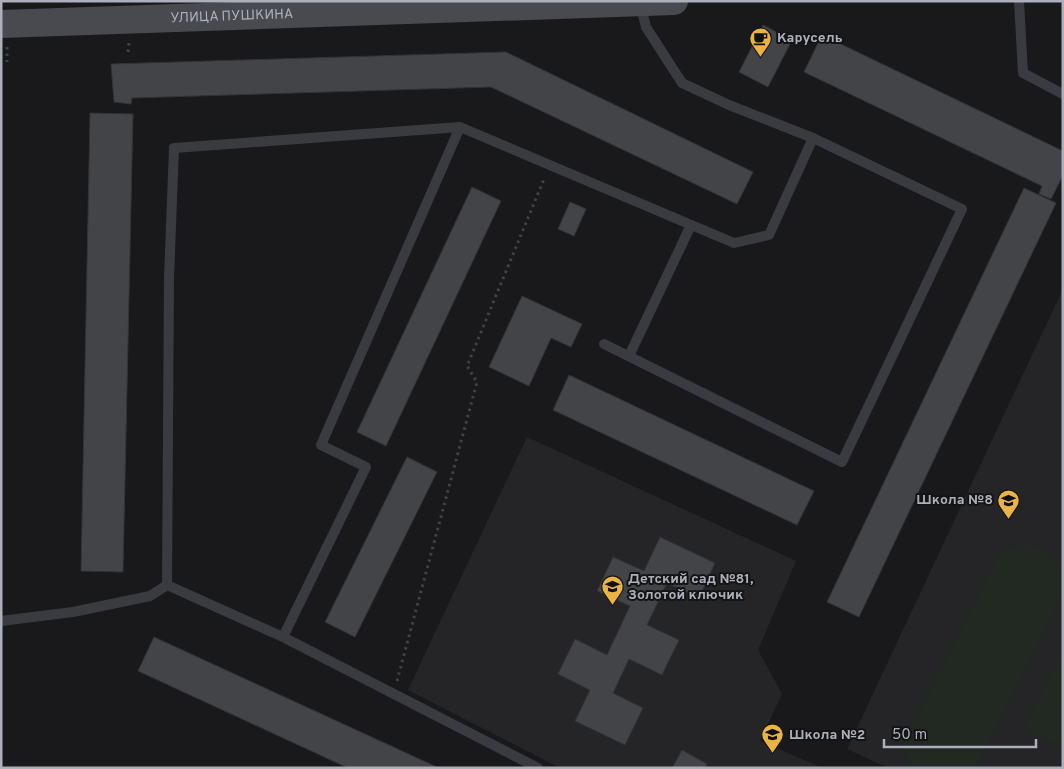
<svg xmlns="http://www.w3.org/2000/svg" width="1064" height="769" font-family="Overpass,sans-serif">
	<rect width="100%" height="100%" fill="#19191b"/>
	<!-- built -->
	<g fill="#252528">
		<polygon points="1063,289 1063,768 888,768 847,749"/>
		<polygon points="527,437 796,561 758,650 782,694 760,741 823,768 560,768 408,690"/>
	</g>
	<!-- pitch -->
	<g fill="#212922">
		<path d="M1021,543c31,8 42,15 42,49l-88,176h-61l-12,-22 99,-195z"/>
		<polygon points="1063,652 1063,746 1024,730"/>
	</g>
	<!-- building -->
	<g fill="#434448" stroke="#333337">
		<polygon points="763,25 792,40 768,87 739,72"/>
		<polygon points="822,35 1063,151 1063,175 1051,199 1039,194 1042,186 804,72"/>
		<polygon points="506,52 753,172 737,204 491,87 132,98 131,104 114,102 111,64"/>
		<polygon points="90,113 133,114 123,572 81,571"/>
		<polygon points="472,187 501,201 386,446 357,432"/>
		<polygon points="1024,188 1056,203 859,617 827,602"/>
		<polygon points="570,202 586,209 574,236 558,229"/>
		<polygon points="522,296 582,324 571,347 551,338 529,386 489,367"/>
		<polygon points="569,375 814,491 797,525 553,410"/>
		<polygon points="407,457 437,472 355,637 325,622"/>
		<polygon points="660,537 715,563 699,598 667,583 647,625 679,640 662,675 629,659 613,693 643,708 625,745 575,721 590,690 558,674 575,639 607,655 630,606 597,591 613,557 644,571"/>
		<polygon points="154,637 439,768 348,768 138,671"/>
		<polygon points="682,750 707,764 705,768 672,768"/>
	</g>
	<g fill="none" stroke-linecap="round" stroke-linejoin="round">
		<!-- path -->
		<g stroke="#404247" stroke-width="3" stroke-dasharray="2.5 4" stroke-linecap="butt">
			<polyline points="7,47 7,62"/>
			<polyline points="128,52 129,42"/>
			<polyline points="397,681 477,382 467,366 544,179"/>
		</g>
		<!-- lane -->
		<g stroke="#3a3b40" stroke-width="10">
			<polyline points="1019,1 1023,73 1063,94"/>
			<polyline points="460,127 321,445 366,467 283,637 538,768"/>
			<polyline points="604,344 842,462 962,209 813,138"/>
			<polyline points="629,356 691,225"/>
			<polyline points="167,585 283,637"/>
			<polyline points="1,621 73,612 150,596 167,585 169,278 174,148 460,127 734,243 769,235 813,138 729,105 682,83 646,27 640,3"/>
		</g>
		<!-- secondary -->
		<path stroke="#484a50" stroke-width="28" id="s1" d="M1,24l673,-23"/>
	</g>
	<!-- icons -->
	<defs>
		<symbol id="cafe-pin" viewBox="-11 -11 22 30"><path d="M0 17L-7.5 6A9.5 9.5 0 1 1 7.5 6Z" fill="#eab343" stroke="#141416"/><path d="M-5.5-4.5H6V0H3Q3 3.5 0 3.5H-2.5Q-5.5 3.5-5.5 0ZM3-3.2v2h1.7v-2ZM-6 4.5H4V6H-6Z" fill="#111"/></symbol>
		<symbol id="school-pin" viewBox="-11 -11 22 30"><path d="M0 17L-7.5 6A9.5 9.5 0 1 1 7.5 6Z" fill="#eab343" stroke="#141416"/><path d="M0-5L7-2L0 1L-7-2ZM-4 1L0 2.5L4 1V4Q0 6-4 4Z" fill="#111"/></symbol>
	</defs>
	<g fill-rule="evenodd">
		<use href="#cafe-pin" x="748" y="26" width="25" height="34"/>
		<use href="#school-pin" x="996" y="488" width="25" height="34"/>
		<use href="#school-pin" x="600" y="574" width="25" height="34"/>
		<use href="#school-pin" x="760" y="722" width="25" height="34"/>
	</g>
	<g text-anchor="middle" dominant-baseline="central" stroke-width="4" stroke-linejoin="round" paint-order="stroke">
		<!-- street labels -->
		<g font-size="14" fill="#acb0ba" stroke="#141416">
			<text stroke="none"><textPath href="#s1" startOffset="231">УЛИЦА ПУШКИНА</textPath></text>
		</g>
		<!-- poi labels -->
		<g font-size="14" font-weight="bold" fill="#acb0ba" stroke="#141416" text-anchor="start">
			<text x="777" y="38">Карусель</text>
			<text x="993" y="500" text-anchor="end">Школа №8</text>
			<text x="628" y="579">Детский сад №81,<tspan x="628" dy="16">Золотой ключик</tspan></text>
			<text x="789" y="735">Школа №2</text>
		</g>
	</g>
	<!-- border -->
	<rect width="1064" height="769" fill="none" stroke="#acb0ba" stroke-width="5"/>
	<!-- scale -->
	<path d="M884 739v8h152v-8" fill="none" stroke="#acb0ba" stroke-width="2.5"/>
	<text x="892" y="739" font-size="15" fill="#acb0ba" stroke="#141416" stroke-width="4" paint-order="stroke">50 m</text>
</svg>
